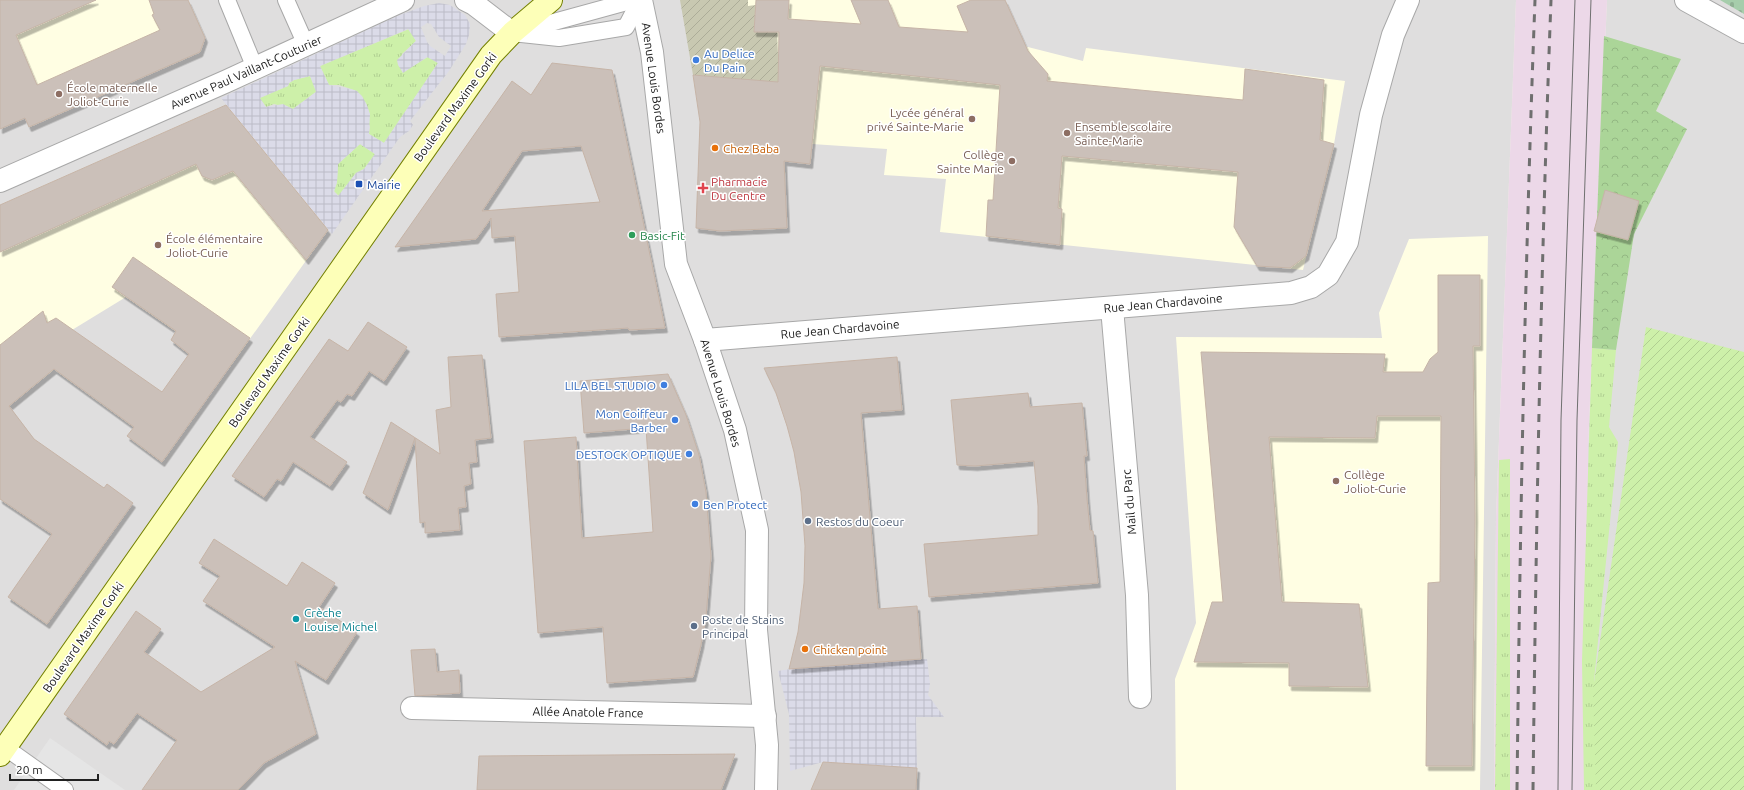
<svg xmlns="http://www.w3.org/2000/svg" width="1744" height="790" font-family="Ubuntu,sans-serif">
	<defs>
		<pattern id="construction-furrows" width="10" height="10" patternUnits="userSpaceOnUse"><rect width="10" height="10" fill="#c8c8b1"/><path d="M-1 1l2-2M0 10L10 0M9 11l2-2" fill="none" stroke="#acac98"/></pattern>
		<pattern id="grass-tufts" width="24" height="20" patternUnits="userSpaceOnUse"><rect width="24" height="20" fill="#cdf0a9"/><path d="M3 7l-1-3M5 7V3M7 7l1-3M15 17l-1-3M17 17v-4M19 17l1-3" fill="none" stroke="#b0ce91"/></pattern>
		<pattern id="forest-crowns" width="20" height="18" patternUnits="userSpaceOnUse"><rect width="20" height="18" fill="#abd598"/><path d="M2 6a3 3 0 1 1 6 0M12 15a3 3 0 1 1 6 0" fill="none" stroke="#93b783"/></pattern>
		<pattern id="cemetery-stones" width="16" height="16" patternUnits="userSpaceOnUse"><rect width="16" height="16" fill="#a6cdab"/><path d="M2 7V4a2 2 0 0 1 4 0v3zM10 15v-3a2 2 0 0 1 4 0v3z" fill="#8fb093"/></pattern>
		<pattern id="garden-furrows" width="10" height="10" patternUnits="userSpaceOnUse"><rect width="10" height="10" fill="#cdf0a9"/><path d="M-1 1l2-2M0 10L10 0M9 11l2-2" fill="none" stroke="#b0ce91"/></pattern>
		<pattern id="plaza-grid" width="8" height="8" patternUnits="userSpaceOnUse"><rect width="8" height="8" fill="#dbdbe8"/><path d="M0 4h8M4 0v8" fill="none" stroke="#bcbcc7"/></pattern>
		<filter id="shadow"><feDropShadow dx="2.5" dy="4.5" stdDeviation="0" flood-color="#0004"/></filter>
	</defs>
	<rect width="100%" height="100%" fill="#f2eee7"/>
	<!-- residential -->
	<g fill="#dfdede">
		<polygon points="0,0 1516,0 1496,517 1494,790 0,790"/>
		<polygon points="1607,0 1744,0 1744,790 1588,790 1588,447"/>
	</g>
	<!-- industrial -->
	<polygon fill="#ecd8e8" points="1516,0 1607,0 1588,447 1588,790 1494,790 1496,517"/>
	<!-- education -->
	<g fill="#fffee3">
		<polygon points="0,0 188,0 205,38 200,52 29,127"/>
		<polygon points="748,0 1005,0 1024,46 1083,61 1086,48 1345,81 1334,144 1303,270 940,232 946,179 884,175 887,149 812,144 778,54 754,32 756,6 747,6"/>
		<polygon points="226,105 328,230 229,368 126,297 54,341 72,355 0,413 0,205"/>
		<polygon points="1488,236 1480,790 1176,790 1175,679 1196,623 1176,337 1382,338 1379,313 1409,239"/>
	</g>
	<!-- construction -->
	<polygon fill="url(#construction-furrows)" points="680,0 748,0 748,6 756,5 754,32 777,32 778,54 805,57 799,84 693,75"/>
	<!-- grass -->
	<g fill="url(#grass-tufts)">
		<polygon points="409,29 416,41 402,54 403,72 428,57 438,63 384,143 369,134 370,127 357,91 339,85 329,85 320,66"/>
		<polygon points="310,76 317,91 293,109 274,104 266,107 259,98 288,86 289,83 294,80"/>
		<polygon points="360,144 375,154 364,169 356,173 339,196 334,191 337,182 338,164"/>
		<polygon points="1592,348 1616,350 1609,427 1618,442 1594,681 1597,790 1584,790 1582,661"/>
		<polygon points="1510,459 1510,790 1495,790 1499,460"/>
	</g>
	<!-- forest -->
	<polygon fill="url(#forest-crowns)" points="1604,36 1681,59 1656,111 1687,129 1634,234 1616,350 1592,348"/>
	<!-- cemetery -->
	<polygon fill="url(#cemetery-stones)" points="1720,0 1744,0 1744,14"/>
	<!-- garden -->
	<polygon fill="url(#garden-furrows)" points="1646,327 1744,352 1744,790 1596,790 1593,689"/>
	<!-- parking -->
	<polygon fill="#e5e5e5" points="50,738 125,790 14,790"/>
	<!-- plaza -->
	<g fill="url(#plaza-grid)" fill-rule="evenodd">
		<path d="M439,3l11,2 15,10 5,9 -1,11 -3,9 -17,27 -39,50 3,4 -4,6 -9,6 -68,97 -111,-136 176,-82 27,-10zM427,23l4,1 8,13 12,9 -6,10 -15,-10 -3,-4 -6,-15zM408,29l8,12 -19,19 1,5 5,8 24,-16 11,6 -54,80 -15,-9 1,-20 -3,-9 -5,-9 -5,-5 -7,-2 -21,-4 -9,-19zM310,76l6,16 -23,17 -10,-5 -17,3 -6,-9 28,-12 1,-3 5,-3zM360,144l15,10 -11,15 -8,4 -18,23 -4,-4 3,-10 1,-18z"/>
		<polygon points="927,659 930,684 928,695 944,717 916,717 917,768 823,762 790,771 789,714 778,671 790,669"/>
	</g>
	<!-- building -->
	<g fill="#cbc0b9" stroke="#c6b4a7" fill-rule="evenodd" filter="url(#shadow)">
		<polygon points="0,0 96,0 16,35 37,85 160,30 152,15 154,14 149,0 188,0 205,38 200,52 29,127 25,118 0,129"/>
		<polygon points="756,0 789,0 788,19 861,24 851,0 888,0 899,27 968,32 957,6 971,0 1005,0 1028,51 1048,74 1047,81 1243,100 1245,69 1324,80 1320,140 1334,144 1306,256 1290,268 1257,266 1234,227 1238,172 1062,156 1058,208 1062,209 1060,245 986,236 988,200 993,200 1000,85 820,66 810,164 784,161 787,228 720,231 696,228 700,122 693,75 778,82 779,32 754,32"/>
		<path d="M552,63l60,7 53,258 -36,2 -1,-2 -129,9 -3,-43 23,-2 -4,-56 -23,2 -1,-20 -15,21 -81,8 117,-166 19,14zM581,146l19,56 -118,9 40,-60z"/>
		<polygon points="226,105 328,230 306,260 233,171 212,180 202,176 196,164 0,252 0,205"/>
		<polygon points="1605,190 1639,201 1628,240 1594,231"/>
		<polygon points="133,257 250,338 162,462 127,436 134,427 54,369 9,406 34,439 104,488 107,484 133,503 47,624 8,597 52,534 0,499 0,345 43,311 47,323 56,318 162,392 189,354 171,340 176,331 112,287"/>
		<polygon points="1438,275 1480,275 1480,346 1473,346 1475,518 1472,766 1426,766 1428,583 1440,582 1441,416 1377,416 1375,438 1269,437 1282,602 1359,604 1368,687 1289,686 1289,663 1194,662 1212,602 1223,602 1201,352 1385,354 1383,372 1423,372 1430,359 1438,352"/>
		<polygon points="368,322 407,347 384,381 369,371 352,396 347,394 341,402 337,400 310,437 347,462 330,486 293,462 281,481 277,479 264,497 232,476 329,339 348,351"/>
		<polygon points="482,355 491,438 475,440 477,462 469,463 471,484 464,486 466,507 458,508 460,530 425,533 425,522 420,523 415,438 388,510 363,493 391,422 440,454 436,410 451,407 448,357"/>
		<polygon points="897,357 902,410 861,413 878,609 917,606 921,659 789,669 798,632 804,583 805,546 801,492 794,452 787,426 776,393 764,368"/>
		<polygon points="668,374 686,415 699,455 706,492 711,556 706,617 701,645 693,677 607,683 603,627 538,633 524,441 576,437 582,538 653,532 646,428 584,433 580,381"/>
		<polygon points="1028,393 1030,407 1082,403 1087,456 1084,456 1087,499 1090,530 1093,531 1098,583 929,597 924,544 1038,535 1038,506 1034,461 975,466 957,465 951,400"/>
		<polygon points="214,539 287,586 302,562 335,583 319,607 357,632 326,680 295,661 316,734 264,763 238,790 142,790 177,740 137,713 114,744 109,741 107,745 64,714 136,611 161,629 144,652 201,692 275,647 203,601 220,576 199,563"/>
		<polygon points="435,649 437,672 459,670 460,693 415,696 411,650"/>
		<polygon points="735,754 721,790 477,790 479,756"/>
		<polygon points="823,762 917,768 916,790 811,790"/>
	</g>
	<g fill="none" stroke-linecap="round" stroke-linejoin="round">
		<defs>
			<g id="service">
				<polyline points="227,0 255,68"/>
				<polyline points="286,0 306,45"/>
				<polyline points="521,31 634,0"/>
				<polyline points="512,33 559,38 626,27 640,0"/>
				<polyline points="6,748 65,790"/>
			</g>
			<polyline id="pedestrian" points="412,708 765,716"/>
			<g id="minor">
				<polyline points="641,0 652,52 676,264 705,340 735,430 757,530 756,630 767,745 766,790"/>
				<polyline points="1686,0 1744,32"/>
				<polyline points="1112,308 1137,595 1140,697"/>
				<polyline points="705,340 1291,293 1311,287 1328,275 1347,242 1371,115 1393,35 1408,0"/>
			</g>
			<g id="tertiary">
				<polyline points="466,0 474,4 512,33"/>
				<polyline points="0,181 227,81 403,0"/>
			</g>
			<polyline id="secondary" points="0,755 491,55 512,33 551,0"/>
		</defs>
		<!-- service casing -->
		<use href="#service" stroke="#a8a8a8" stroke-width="18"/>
		<!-- pedestrian casing -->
		<use href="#pedestrian" stroke="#a8a8a8" stroke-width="24"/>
		<!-- minor casing -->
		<use href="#minor" stroke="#a8a8a8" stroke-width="24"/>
		<!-- tertiary casing -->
		<use href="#tertiary" stroke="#a8a8a8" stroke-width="24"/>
		<!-- secondary casing -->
		<use href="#secondary" stroke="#748000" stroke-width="24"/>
		<!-- service -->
		<use href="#service" stroke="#fff" stroke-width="16"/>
		<!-- pedestrian -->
		<use href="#pedestrian" stroke="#fff" stroke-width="22"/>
		<!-- minor -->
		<use href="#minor" stroke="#fff" stroke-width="22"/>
		<!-- tertiary -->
		<use href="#tertiary" stroke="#fff" stroke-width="22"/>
		<!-- secondary -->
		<use href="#secondary" stroke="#fdffb8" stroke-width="22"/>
		<!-- tram -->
		<g stroke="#6f6f6f" stroke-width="1">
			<polyline points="1558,790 1561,420 1575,0"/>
			<polyline points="1572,790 1577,420 1591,0"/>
		</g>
		<!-- rail -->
		<g stroke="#6f6f6f" stroke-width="3" stroke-dasharray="8 8" stroke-linecap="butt">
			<path d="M1517,790c3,-263 8,-527 18,-790"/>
			<path d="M1533,790c3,-263 8,-527 18,-790"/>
		</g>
	</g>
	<!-- markers -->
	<g fill="#3f7fe0" stroke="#fff" stroke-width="1.5">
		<circle cx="696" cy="60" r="4"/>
		<circle cx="664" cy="385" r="4"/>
		<circle cx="675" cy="420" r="4"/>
		<circle cx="689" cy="454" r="4"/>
		<circle cx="695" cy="504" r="4"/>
	</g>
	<g fill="#8d6e63" stroke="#fff" stroke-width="1.5">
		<circle cx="59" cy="94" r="4"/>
		<circle cx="972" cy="119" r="4"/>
		<circle cx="1067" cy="133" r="4"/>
		<circle cx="1012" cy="161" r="4"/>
		<circle cx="158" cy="245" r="4"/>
		<circle cx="1336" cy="481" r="4"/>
	</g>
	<g fill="#e8710a" stroke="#fff" stroke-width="1.5">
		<circle cx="715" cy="148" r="4"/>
		<circle cx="805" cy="649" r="4"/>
	</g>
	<rect fill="#1a4fb4" stroke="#fff" stroke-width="1.5" x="355" y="180" width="8" height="8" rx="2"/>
	<path fill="#e0444e" stroke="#fff" stroke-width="1.5" d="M701 182h4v4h4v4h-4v4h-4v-4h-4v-4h4z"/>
	<circle fill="#2e9e5b" stroke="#fff" stroke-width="1.5" cx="632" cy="235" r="4"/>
	<g fill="#5c6f8a" stroke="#fff" stroke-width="1.5">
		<circle cx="808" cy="521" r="4"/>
		<circle cx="694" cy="626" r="4"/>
	</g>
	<circle fill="#0f9aa8" stroke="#fff" stroke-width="1.5" cx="296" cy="619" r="4"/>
	<g text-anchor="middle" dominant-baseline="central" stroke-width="3" stroke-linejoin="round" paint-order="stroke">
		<!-- shop labels -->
		<g font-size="12" fill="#366cbe" stroke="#fff" text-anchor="end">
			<text x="704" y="53" text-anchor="start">Au Delice<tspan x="704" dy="14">Du Pain</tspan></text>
			<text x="656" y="385">LILA BEL STUDIO</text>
			<text x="667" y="413">Mon Coiffeur<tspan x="667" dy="14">Barber</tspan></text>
			<text x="681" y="454">DESTOCK OPTIQUE</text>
			<text x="703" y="504" text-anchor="start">Ben Protect</text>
		</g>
		<!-- street labels -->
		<g font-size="12" fill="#212121" stroke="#fff">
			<text transform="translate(246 72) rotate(-24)">Avenue Paul Vaillant-Couturier</text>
			<text transform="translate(654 78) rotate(82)">Avenue Louis Bordes</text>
			<text transform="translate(455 107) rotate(-54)">Boulevard Maxime Gorki</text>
			<text transform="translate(1163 303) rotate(-5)">Rue Jean Chardavoine</text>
			<text transform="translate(840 329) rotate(-5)">Rue Jean Chardavoine</text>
			<text transform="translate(269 372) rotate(-55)">Boulevard Maxime Gorki</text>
			<text transform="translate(721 393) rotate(73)">Avenue Louis Bordes</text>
			<text transform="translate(1129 502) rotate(-95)">Mail du Parc</text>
			<text transform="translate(83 637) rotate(-55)">Boulevard Maxime Gorki</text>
			<text transform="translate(588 712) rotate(1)">Allée Anatole France</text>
		</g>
		<!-- education labels -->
		<g font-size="12" fill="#785e54" stroke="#fff" text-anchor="start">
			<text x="67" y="87">École maternelle<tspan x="67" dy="14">Joliot-Curie</tspan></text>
			<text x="964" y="112" text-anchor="end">Lycée général<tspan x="964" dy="14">privé Sainte-Marie</tspan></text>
			<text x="1075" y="126">Ensemble scolaire<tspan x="1075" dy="14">Sainte-Marie</tspan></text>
			<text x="1004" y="154" text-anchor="end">Collège<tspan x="1004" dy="14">Sainte Marie</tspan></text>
			<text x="166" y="238">École élémentaire<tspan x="166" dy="14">Joliot-Curie</tspan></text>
			<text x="1344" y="474">Collège<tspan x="1344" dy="14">Joliot-Curie</tspan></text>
		</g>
		<!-- food labels -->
		<g font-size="12" fill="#c56008" stroke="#fff" text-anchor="start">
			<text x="723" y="148">Chez Baba</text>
			<text x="813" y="649">Chicken point</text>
		</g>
		<!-- health labels -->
		<g font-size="12" fill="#be3a42" stroke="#fff" text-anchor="start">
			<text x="711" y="181">Pharmacie<tspan x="711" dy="14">Du Centre</tspan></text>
		</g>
		<!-- transit labels -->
		<g font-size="12" fill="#164399" stroke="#fff" text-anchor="start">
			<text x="367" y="184">Mairie</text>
		</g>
		<!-- leisure labels -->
		<g font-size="12" fill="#27864d" stroke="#fff" text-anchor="start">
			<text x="640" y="235">Basic-Fit</text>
		</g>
		<!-- service labels -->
		<g font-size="12" fill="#4e5e75" stroke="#fff" text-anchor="start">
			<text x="816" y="521">Restos du Coeur</text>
			<text x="702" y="619">Poste de Stains<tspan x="702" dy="14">Principal</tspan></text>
		</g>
		<!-- culture labels -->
		<g font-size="12" fill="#0d838f" stroke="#fff" text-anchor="start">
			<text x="304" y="612">Crèche<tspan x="304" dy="14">Louise Michel</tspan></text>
		</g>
	</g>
	<!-- scale -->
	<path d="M10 774v6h88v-6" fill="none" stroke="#212121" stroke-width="2"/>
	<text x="16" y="774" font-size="12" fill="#212121" stroke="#ffffff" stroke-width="3" paint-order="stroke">20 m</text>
</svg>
